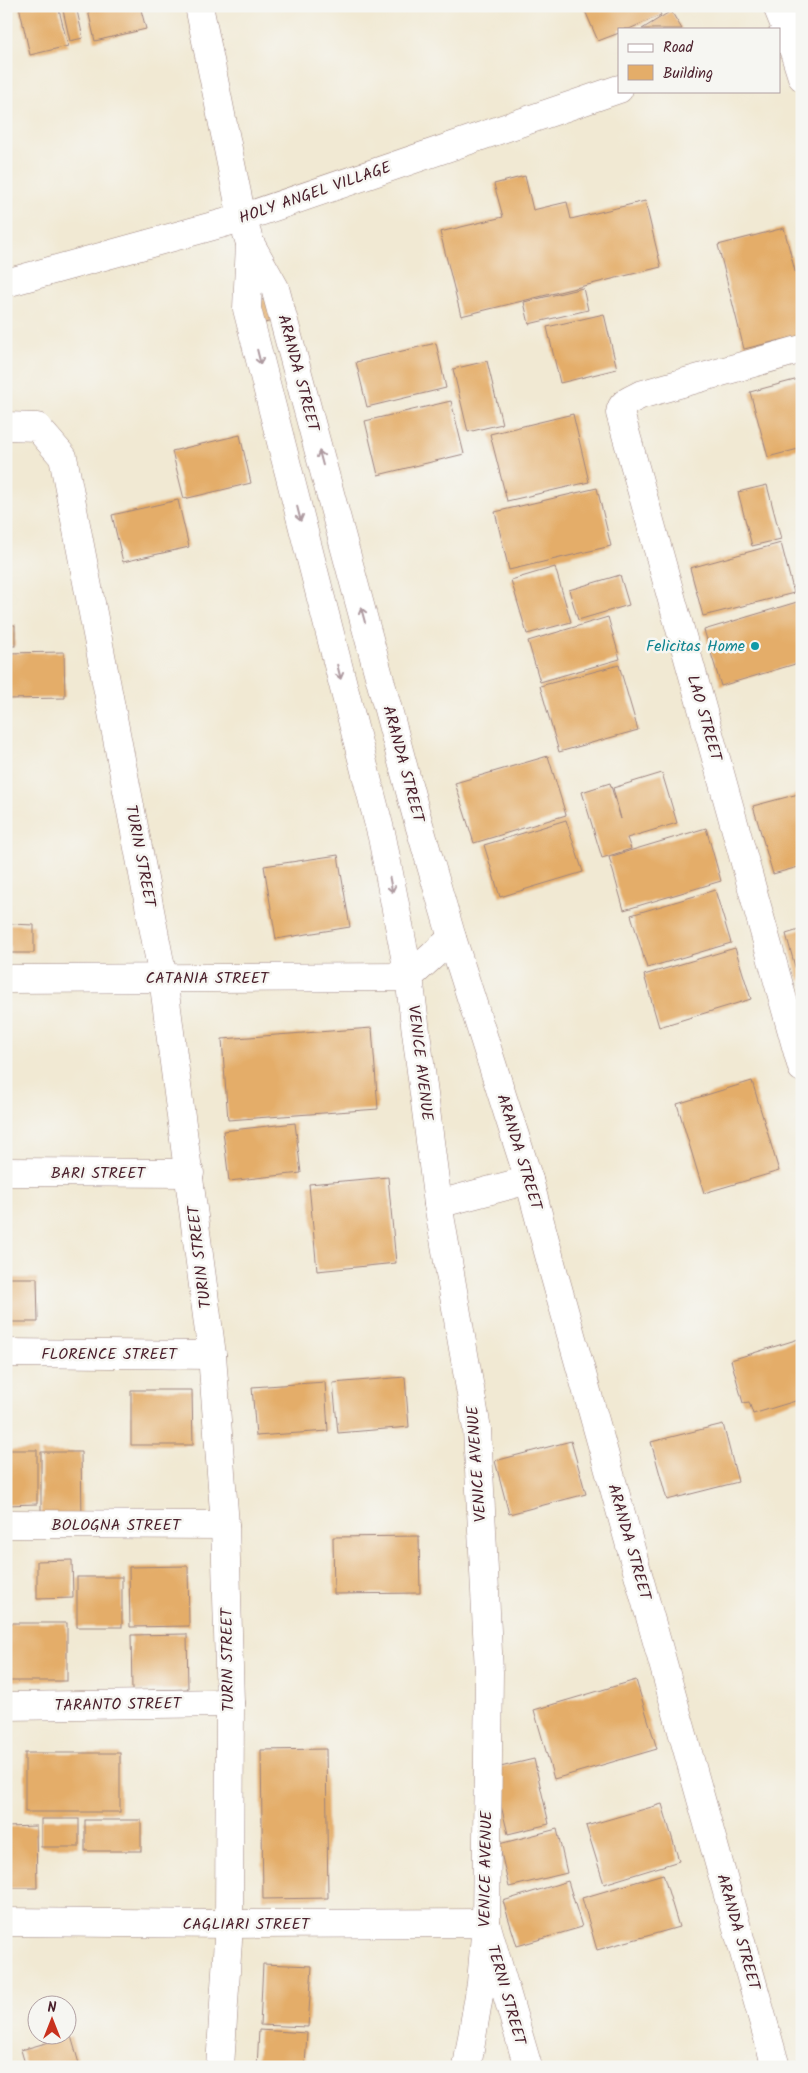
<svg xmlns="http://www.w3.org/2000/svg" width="808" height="2073" font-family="Kalam,sans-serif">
	<rect width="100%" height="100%" fill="#f6f6f2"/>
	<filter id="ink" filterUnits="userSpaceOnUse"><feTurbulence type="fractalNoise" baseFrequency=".02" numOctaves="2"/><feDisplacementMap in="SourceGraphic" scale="10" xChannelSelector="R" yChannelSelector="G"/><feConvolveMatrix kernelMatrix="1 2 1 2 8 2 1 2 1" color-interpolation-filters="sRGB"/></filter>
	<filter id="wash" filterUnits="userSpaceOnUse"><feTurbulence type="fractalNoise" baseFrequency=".0096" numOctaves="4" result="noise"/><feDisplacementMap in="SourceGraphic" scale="20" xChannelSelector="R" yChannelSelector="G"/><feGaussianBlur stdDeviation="1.12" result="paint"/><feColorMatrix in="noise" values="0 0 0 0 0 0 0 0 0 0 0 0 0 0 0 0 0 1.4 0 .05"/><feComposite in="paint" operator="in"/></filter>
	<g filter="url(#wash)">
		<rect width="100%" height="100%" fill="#f1e9d3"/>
		<g id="blocks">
			<!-- building -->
			<g fill="#e4ad69">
				<polygon points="19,6 58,6 68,46 30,55"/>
				<polygon points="62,6 76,6 83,38 70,41"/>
				<polygon points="87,6 140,6 146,29 95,41"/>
				<polygon points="583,6 657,6 661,15 629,29 619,29 619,33 598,41"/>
				<polygon points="671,11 682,29 642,29"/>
				<polygon points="525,176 533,210 567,202 571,219 645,201 661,267 461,316 440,232 503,217 494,184"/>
				<polygon points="784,228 802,299 802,335 744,349 718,245"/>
				<polygon points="583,288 588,310 529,324 524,302"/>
				<polygon points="269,298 276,320 257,325 251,303"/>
				<polygon points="604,314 617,369 560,383 547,327"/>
				<polygon points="436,343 446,388 367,407 356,362"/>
				<polygon points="487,361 502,424 468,432 453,369"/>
				<polygon points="802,378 802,448 768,457 750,392"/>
				<polygon points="451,401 464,454 378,475 365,421"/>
				<polygon points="573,414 589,482 507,501 490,434"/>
				<polygon points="240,435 251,483 184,499 172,451"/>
				<polygon points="767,485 781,539 752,546 738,492"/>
				<polygon points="597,488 611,546 509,570 495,512"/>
				<polygon points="178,500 189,547 123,562 112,515"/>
				<polygon points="781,543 794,593 703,616 690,568"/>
				<polygon points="555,567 571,622 527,634 511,580"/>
				<polygon points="620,575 629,605 578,620 569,590"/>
				<polygon points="797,602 802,617 802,662 721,686 704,630"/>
				<polygon points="608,617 620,659 540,682 528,641"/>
				<rect x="6" y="625" width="9" height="21"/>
				<polygon points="64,652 65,698 6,699 6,653"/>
				<polygon points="619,665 638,730 559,752 540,686"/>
				<polygon points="548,756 566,815 474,843 455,783"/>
				<polygon points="662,773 677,823 627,838 631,849 602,858 582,792 610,783 621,819 613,788"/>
				<polygon points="802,793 802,866 773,874 753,806"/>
				<polygon points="566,820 583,872 500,897 484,845"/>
				<polygon points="706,828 721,881 624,910 609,857"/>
				<polygon points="338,855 350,927 276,939 264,866"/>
				<polygon points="715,890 731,943 647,968 631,915"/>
				<polygon points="10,924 34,925 34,953 10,953"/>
				<polygon points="802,929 802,980 799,981 786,934"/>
				<polygon points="735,948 751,999 659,1027 644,975"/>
				<polygon points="372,1028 378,1109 228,1120 222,1039"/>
				<polygon points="752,1081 779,1171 704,1193 677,1104"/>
				<polygon points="295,1123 301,1173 229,1181 223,1131"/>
				<polygon points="388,1177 396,1263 317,1271 309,1184"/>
				<polygon points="6,1278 37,1278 38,1322 6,1322"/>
				<polygon points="802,1338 802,1399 753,1414 749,1402 743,1403 731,1360"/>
				<polygon points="405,1377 409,1427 338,1433 333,1383"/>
				<polygon points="325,1382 328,1431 256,1436 252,1387"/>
				<polygon points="131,1390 192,1390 193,1445 131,1445"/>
				<polygon points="723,1424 738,1482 667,1500 651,1442"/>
				<polygon points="571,1441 586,1494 509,1514 495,1461"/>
				<polygon points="6,1450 37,1450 37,1504 6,1505"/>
				<polygon points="41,1452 81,1452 82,1520 41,1520"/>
				<polygon points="419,1536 420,1593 334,1594 333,1537"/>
				<polygon points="72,1560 73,1598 37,1599 37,1561"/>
				<polygon points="188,1566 189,1626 130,1627 129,1567"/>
				<rect x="77" y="1577" width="45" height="50"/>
				<rect x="6" y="1623" width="61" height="58"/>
				<polygon points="187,1634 188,1689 132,1691 131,1635"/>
				<polygon points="636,1680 657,1749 554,1779 534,1710"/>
				<polygon points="326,1749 328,1898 263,1899 261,1750"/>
				<rect x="25" y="1753" width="95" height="59"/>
				<polygon points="534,1759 549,1824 508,1834 492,1769"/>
				<polygon points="662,1804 679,1861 604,1884 586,1826"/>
				<rect x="41" y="1819" width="38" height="28"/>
				<rect x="85" y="1820" width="56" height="31"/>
				<polygon points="36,1826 37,1888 6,1888 6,1827"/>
				<polygon points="557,1829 567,1873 509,1887 499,1844"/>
				<polygon points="663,1874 679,1927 597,1950 582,1898"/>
				<polygon points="568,1881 582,1927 517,1946 503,1901"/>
				<polygon points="263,1964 312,1966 308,2027 260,2025"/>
				<polygon points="259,2030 307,2033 305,2067 257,2067"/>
				<polygon points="71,2036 80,2067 26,2067 21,2050"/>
			</g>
		</g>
	</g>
	<g filter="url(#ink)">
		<use href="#blocks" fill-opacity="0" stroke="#9e847f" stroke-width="1"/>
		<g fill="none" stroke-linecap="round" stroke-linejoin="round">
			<defs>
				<g id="minor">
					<polyline points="199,6 242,218 250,243 275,288 416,814 452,938 529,1180 554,1274 776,2067"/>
					<polyline points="777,6 789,36 802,77"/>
					<polyline points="250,243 247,309 382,837 409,977 438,1204 477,1429 489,1672 486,1923 481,1983 467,2067"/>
					<path d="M802,349l-162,46c-9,5 -19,7 -20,18l182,655"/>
					<polyline points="6,426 37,427 63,457 163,978 212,1355 225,1525 230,1703 229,1924 220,2067"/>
					<polyline points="409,977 452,938"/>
					<polyline points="6,979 409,977"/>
					<polyline points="6,1172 190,1173"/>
					<polyline points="438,1204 529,1180"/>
					<polyline points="6,1353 212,1355"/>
					<polyline points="6,1524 225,1525"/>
					<polyline points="6,1706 230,1703"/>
					<polyline points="6,1922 229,1924 486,1923 528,2067"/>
				</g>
				<g id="tertiary">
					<polyline points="779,39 802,30"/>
					<polyline points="6,283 242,218 619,89"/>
				</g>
			</defs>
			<!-- minor casing -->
			<use href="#minor" stroke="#9e847f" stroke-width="29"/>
			<!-- tertiary casing -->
			<use href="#tertiary" stroke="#9e847f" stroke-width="29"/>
			<!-- minor -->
			<use href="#minor" stroke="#fff" stroke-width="28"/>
			<!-- tertiary -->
			<use href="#tertiary" stroke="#fff" stroke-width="28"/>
		</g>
		<!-- one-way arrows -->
		<defs><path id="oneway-shaft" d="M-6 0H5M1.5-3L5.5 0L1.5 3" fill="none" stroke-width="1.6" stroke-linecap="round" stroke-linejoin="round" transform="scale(1.25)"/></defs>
		<g stroke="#ae9aa0">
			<use href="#oneway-shaft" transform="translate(259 357) rotate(76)"/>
			<use href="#oneway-shaft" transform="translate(321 458) rotate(-105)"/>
			<use href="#oneway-shaft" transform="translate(299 514) rotate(76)"/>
			<use href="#oneway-shaft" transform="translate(363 615) rotate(-105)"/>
			<use href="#oneway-shaft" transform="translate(339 672) rotate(76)"/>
			<use href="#oneway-shaft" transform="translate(391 885) rotate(79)"/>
		</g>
	</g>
	<!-- markers -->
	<circle fill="#0f9aa8" stroke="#f6f6f2" stroke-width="2" cx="755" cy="646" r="5"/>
	<g text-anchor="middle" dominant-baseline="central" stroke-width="5" stroke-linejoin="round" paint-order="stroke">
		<!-- street labels -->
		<g font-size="16" fill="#4a1f2b" stroke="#f6f6f2">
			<text transform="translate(315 193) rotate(-19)">HOLY ANGEL VILLAGE</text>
			<text transform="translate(298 373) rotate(75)">ARANDA STREET</text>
			<text transform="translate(704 718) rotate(74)">LAO STREET</text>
			<text transform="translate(403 764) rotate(75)">ARANDA STREET</text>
			<text transform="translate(140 856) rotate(79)">TURIN STREET</text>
			<text x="207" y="978">CATANIA STREET</text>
			<text transform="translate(420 1063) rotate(83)">VENICE AVENUE</text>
			<text transform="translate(519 1152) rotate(73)">ARANDA STREET</text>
			<text x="98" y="1173">BARI STREET</text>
			<text transform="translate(200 1257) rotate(-97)">TURIN STREET</text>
			<text x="109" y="1354">FLORENCE STREET</text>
			<text transform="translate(477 1464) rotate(-94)">VENICE AVENUE</text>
			<text x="116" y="1525">BOLOGNA STREET</text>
			<text transform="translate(629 1542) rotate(74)">ARANDA STREET</text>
			<text transform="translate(228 1660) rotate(-91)">TURIN STREET</text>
			<text transform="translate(118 1705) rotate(-1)">TARANTO STREET</text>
			<text transform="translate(486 1869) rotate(-89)">VENICE AVENUE</text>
			<text x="246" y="1924">CAGLIARI STREET</text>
			<text transform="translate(738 1932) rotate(74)">ARANDA STREET</text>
			<text transform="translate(506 1995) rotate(74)">TERNI STREET</text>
		</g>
		<!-- culture labels -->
		<g font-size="16" fill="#0d838f" stroke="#f6f6f2" text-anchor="end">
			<text x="745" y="646">Felicitas Home</text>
		</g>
	</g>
	<!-- margin -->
	<rect width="808" height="2073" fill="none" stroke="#f6f6f2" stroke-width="25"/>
	<!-- legend -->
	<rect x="618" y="28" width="162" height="65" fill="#f6f6f2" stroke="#b1a0a2"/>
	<rect x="628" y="44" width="25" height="8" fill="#ffffff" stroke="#b1a0a2"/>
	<text x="663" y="52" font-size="15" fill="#4a1f2b">Road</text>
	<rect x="628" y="65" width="25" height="15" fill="#e4ad69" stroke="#b1a0a2"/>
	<text x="663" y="78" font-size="15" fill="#4a1f2b">Building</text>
	<!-- north arrow -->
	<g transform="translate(52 2020)"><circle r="24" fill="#f6f6f2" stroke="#b1a0a2"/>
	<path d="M0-4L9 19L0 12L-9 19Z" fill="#c8321e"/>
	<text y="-8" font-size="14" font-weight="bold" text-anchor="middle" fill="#4a1f2b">N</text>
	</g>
</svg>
